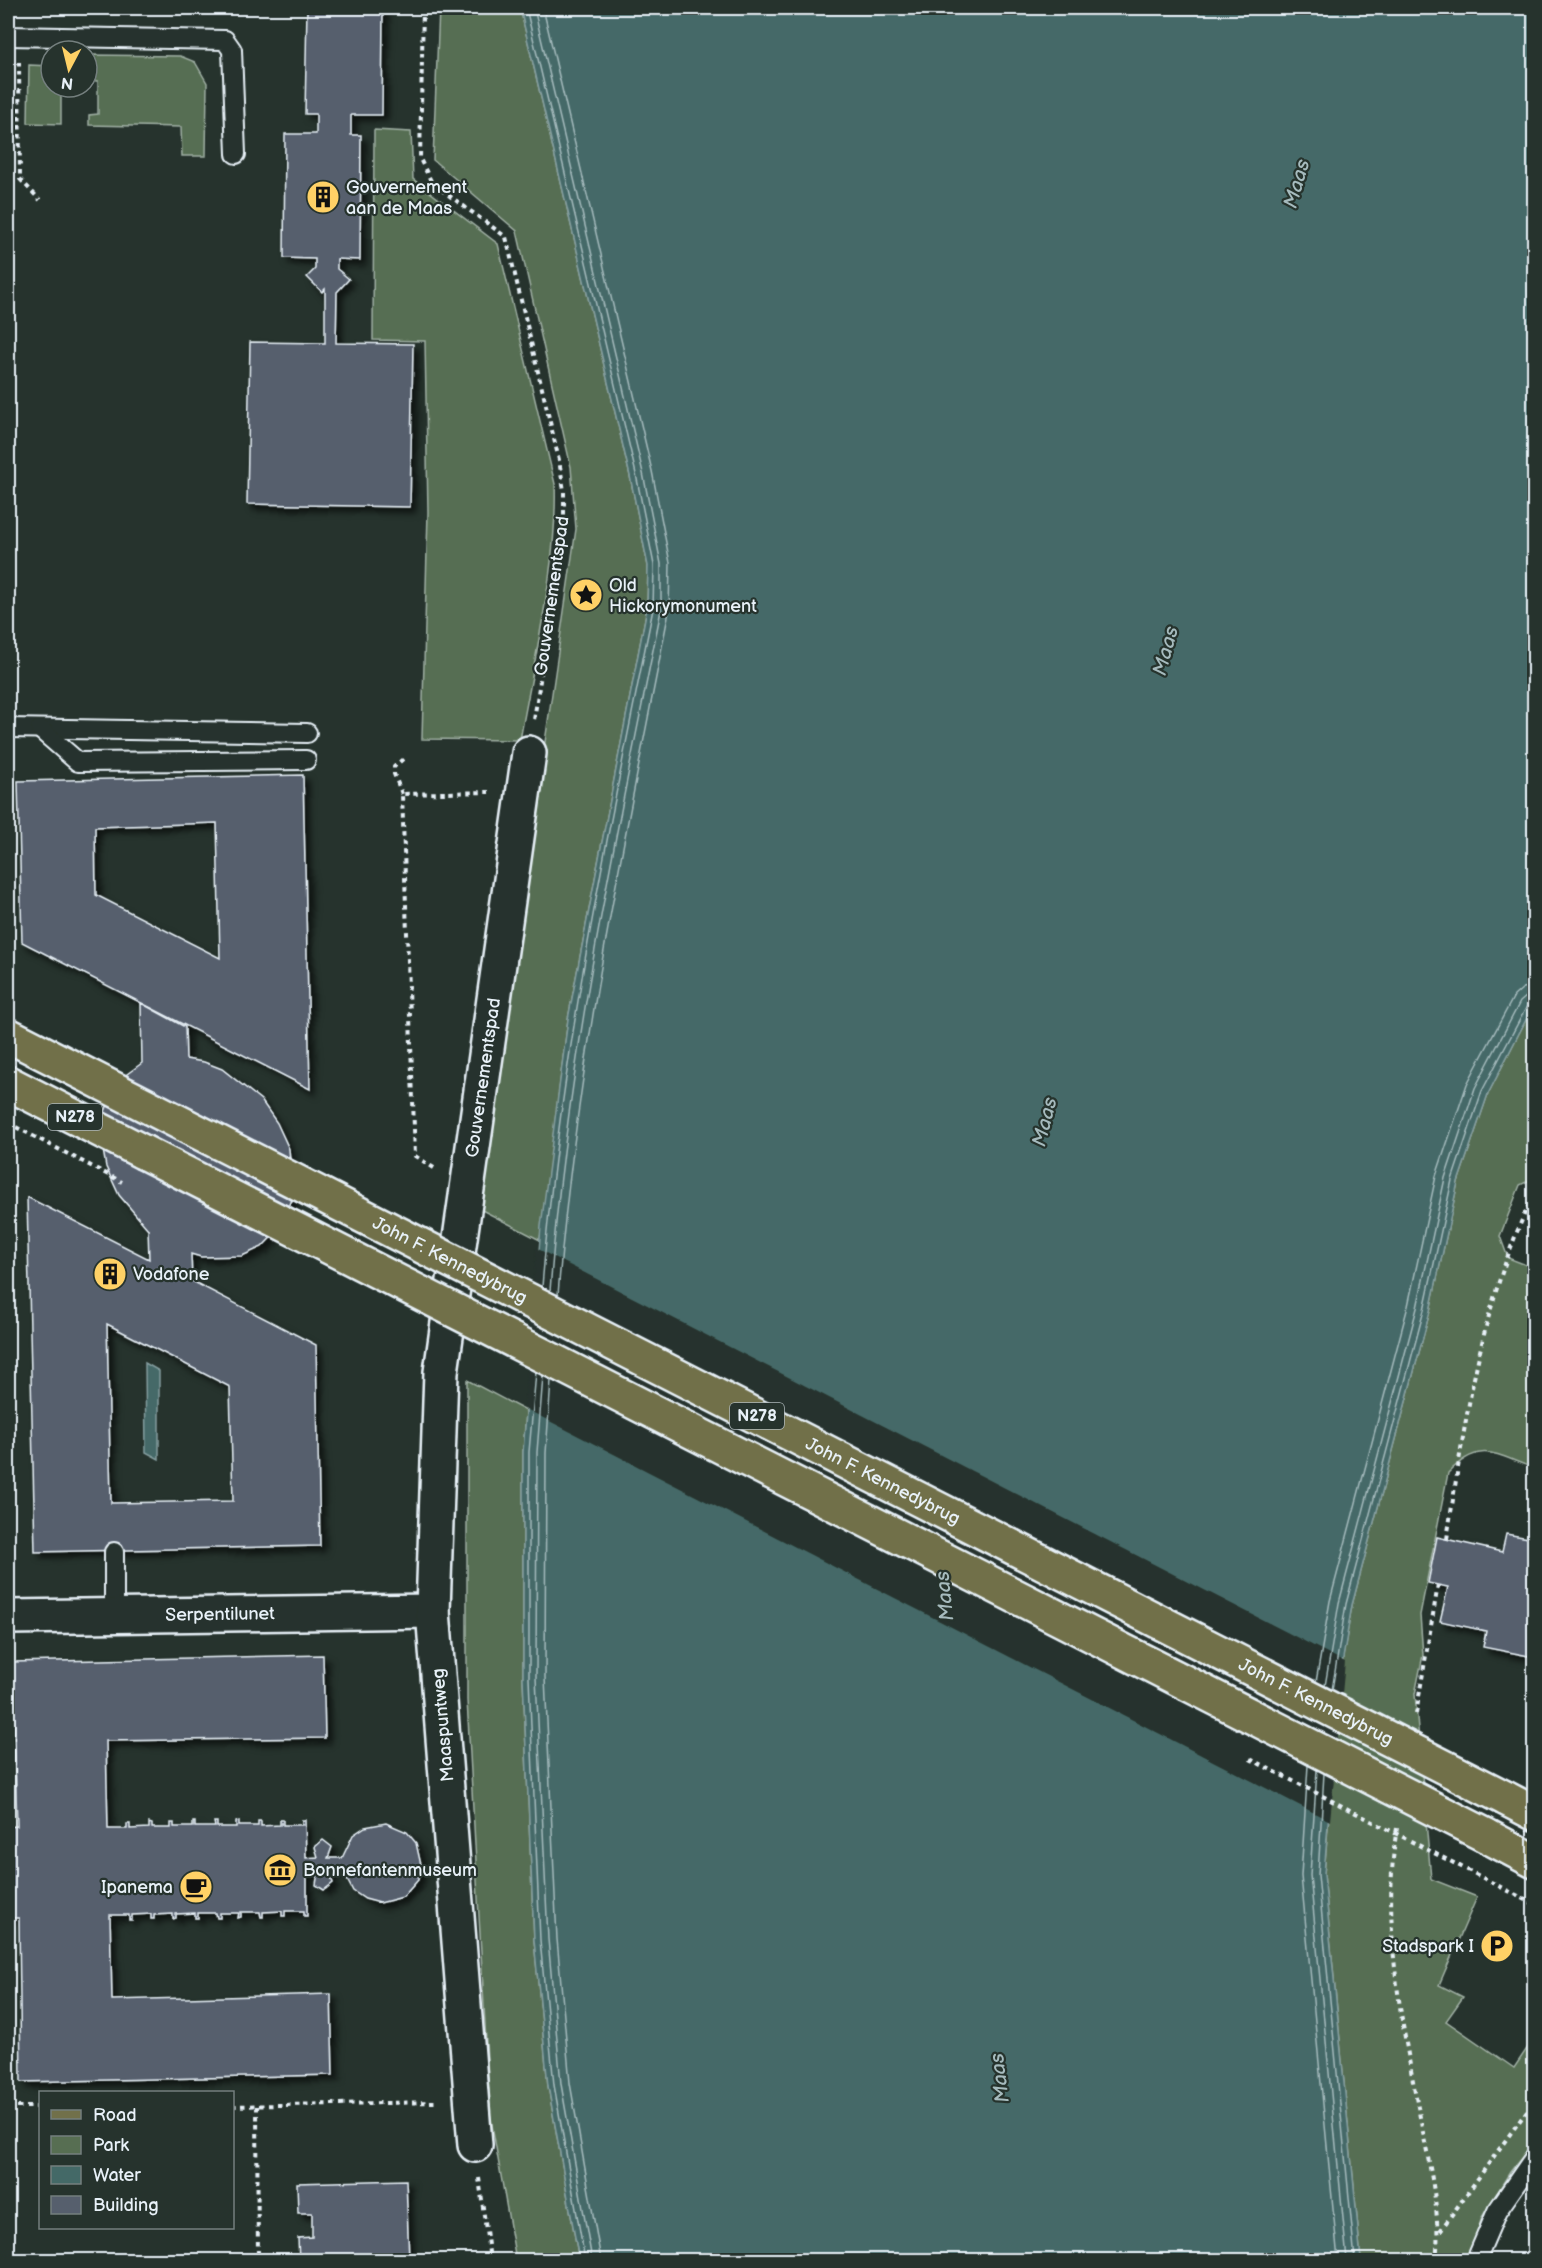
<svg xmlns="http://www.w3.org/2000/svg" width="1542" height="2268" font-family="'Balsamiq Sans',sans-serif">
	<defs>
		<filter id="shadow"><feDropShadow dx="5.5" dy="5.5" stdDeviation="3" flood-color="#0009"/></filter>
	</defs>
	<rect width="100%" height="100%" fill="#26332d"/>
	<filter id="ink" filterUnits="userSpaceOnUse"><feTurbulence type="fractalNoise" baseFrequency=".0167" numOctaves="2"/><feDisplacementMap in="SourceGraphic" scale="12" xChannelSelector="R" yChannelSelector="G"/><feConvolveMatrix kernelMatrix="1 2 1 2 8 2 1 2 1" color-interpolation-filters="sRGB"/></filter>
	<g filter="url(#ink)">
		<!-- green -->
		<g fill="#576e52" stroke="#a0b0a5" stroke-width="1.5">
			<polygon points="439,8 520,8 630,476 648,566 647,608 568,1019 540,1240 476,1207 516,906 545,742 576,529 571,467 517,231 433,160"/>
			<polygon points="88,55 180,56 195,62 207,83 206,156 182,156 181,127 89,125 89,115 98,114 98,81 89,81"/>
			<polygon points="29,65 51,66 51,87 61,87 61,124 28,123"/>
			<path d="M374,130l37,2 2,47 85,65 57,240c3,78 -21,177 -35,256l-98,-1 6,-227 -3,-171 -52,-1z"/>
			<path d="M1534,1004v174l-14,7 -20,51 8,22 26,10v200c-37,-12 -53,-30 -86,5l-28,142 3,40 -8,39 16,185 46,18 -38,88 24,12 -17,24 68,47 14,-21 6,5v90l-24,30 -28,45 -14,43h-107l-37,-386 19,-218 9,-51 78,-294 28,-129 30,-88z"/>
			<polygon points="467,1380 526,1411 523,1452 523,1678 534,1940 548,2086 579,2260 516,2260 490,2114 467,1700"/>
		</g>
		<!-- water -->
		<g fill="#446967" stroke="#869fa1" stroke-width="1.5">
			<polygon points="520,8 1534,8 1534,1004 1488,1094 1458,1182 1430,1311 1352,1605 1340,1676 1324,1874 1361,2260 579,2260 548,2086 534,1940 523,1678 523,1452 541,1226 568,1019 647,608 648,566 630,476"/>
			<polygon points="145,1363 159,1371 159,1459 146,1452"/>
		</g>
		<!-- pier -->
		<polygon fill="#26332d" points="536,1248 1345,1662 1330,1821 524,1408"/>
		<g fill="none" stroke-linecap="round" stroke-linejoin="round">
			<!-- shore -->
			<g stroke="#a6bbbe" stroke-width="1.5">
				<path d="M526,8l110,466 18,91 -1,44c-45,224 -93,449 -111,678"/>
				<path d="M534,8l109,465 18,91v46c-45,226 -94,451 -111,681"/>
				<path d="M543,8l109,463 18,92 -1,48c-44,227 -93,453 -111,684"/>
				<polyline points="536,1372 529,1452 529,1678 540,1940 554,2085 585,2260"/>
				<polyline points="543,1376 537,1452 536,1677 548,1939 561,2084 592,2260"/>
				<polyline points="551,1380 546,1453 545,1677 557,1939 570,2083 601,2260"/>
				<polyline points="1316,1682 1330,1601 1408,1306 1436,1176 1467,1084 1514,996 1523,988 1534,986"/>
				<polyline points="1325,1686 1339,1603 1417,1308 1445,1178 1475,1088 1520,1002 1527,996 1534,995"/>
				<polyline points="1332,1690 1346,1604 1424,1310 1452,1180 1482,1091 1527,1006 1534,1003"/>
				<polyline points="1308,1765 1301,1876 1338,2260"/>
				<polyline points="1317,1770 1310,1875 1347,2260"/>
				<polyline points="1324,1773 1318,1875 1355,2260"/>
			</g>
		</g>
		<!-- building -->
		<g fill="#565f6d" stroke="#e8f1f8" stroke-width="1.5" fill-rule="evenodd" filter="url(#shadow)">
			<polygon points="307,8 383,8 382,115 351,115 351,135 361,135 360,260 337,259 337,269 349,279 337,292 336,343 413,344 410,507 247,504 250,342 325,343 325,289 322,292 307,277 315,269 315,259 284,258 285,134 316,134 316,114 305,114"/>
			<path d="M303,775l7,314 -288,-147 -4,-161zM217,823l3,135 -124,-63 -1,-68z"/>
			<path d="M141,1003l44,24 1,32 18,3 18,7 39,31 16,23 12,26 4,48 -12,30 -19,20 -20,9 -41,1 -10,-3 1,27 124,64 4,201 -285,6 -8,-355 122,62 -1,-30 -29,-34 -13,-28 -4,-23 1,-27 9,-24 11,-16 19,-14zM107,1324l123,63 3,114 -122,2z"/>
			<polygon points="1506,1534 1534,1539 1534,1657 1483,1647 1486,1631 1440,1621 1448,1587 1428,1583 1437,1537 1502,1552"/>
			<polygon points="323,1655 325,1738 106,1741 108,1829 127,1829 127,1824 130,1824 130,1829 149,1828 149,1823 152,1824 152,1828 171,1828 171,1823 174,1823 174,1827 193,1827 193,1822 195,1822 195,1827 215,1827 214,1822 217,1822 217,1827 236,1827 236,1822 239,1821 239,1826 258,1826 258,1821 261,1821 261,1826 280,1825 280,1820 283,1820 283,1825 302,1825 302,1820 305,1820 306,1858 318,1857 315,1847 323,1840 332,1847 328,1858 342,1858 353,1835 365,1827 386,1823 407,1832 416,1843 421,1865 418,1880 403,1897 380,1903 365,1899 353,1891 342,1870 329,1872 333,1883 324,1890 316,1885 318,1872 307,1873 307,1916 304,1916 304,1911 285,1911 285,1916 282,1916 282,1911 263,1912 263,1917 261,1917 260,1912 241,1912 241,1917 238,1918 239,1913 220,1913 220,1918 217,1918 216,1913 198,1913 198,1918 195,1918 195,1913 176,1914 176,1918 173,1919 173,1914 154,1915 154,1919 151,1919 151,1914 132,1915 132,1920 129,1920 129,1915 110,1915 112,2000 331,1994 333,2075 21,2082 19,1918 8,1918 8,1827 17,1826 12,1662"/>
			<polygon points="406,2180 409,2260 299,2260 298,2238 312,2237 312,2213 298,2213 297,2183"/>
		</g>
		<g fill="none" stroke-linecap="round" stroke-linejoin="round">
			<defs>
				<g id="lane">
					<polyline points="8,36 225,40 232,50 236,154"/>
					<polyline points="8,728 307,733"/>
					<polyline points="40,729 78,762 306,760"/>
					<polyline points="114,1617 114,1552"/>
					<polyline points="1476,2260 1497,2211 1534,2158"/>
				</g>
				<g id="street">
					<path id="s1" d="M8,1617l425,-6"/>
					<path id="s2" d="M475,2145l-42,-534 8,-239 88,-619"/>
				</g>
				<g id="primary">
					<polyline points="8,1083 143,1152"/>
					<polyline points="1505,1798 1534,1813"/>
					<polyline points="1485,1835 1534,1861"/>
				</g>
			</defs>
			<!-- lane casing -->
			<use href="#lane" stroke="#e8f1f8" stroke-width="22"/>
			<!-- street casing -->
			<use href="#street" stroke="#e8f1f8" stroke-width="38"/>
			<!-- primary casing -->
			<use href="#primary" stroke="#e8f1f8" stroke-width="38"/>
			<!-- path -->
			<g stroke="#e8f1f8" stroke-width="4" stroke-dasharray="4.5 4.5" stroke-linecap="butt">
				<polyline points="423,8 420,159 432,183 506,237 559,460 564,491 564,523 534,720"/>
				<polyline points="19,62 20,179 40,200"/>
				<polyline points="402,794 394,774 394,767 403,759"/>
				<polyline points="434,1168 415,1156 402,794 489,792"/>
				<path d="M1447,1539c18,-118 34,-237 87,-345"/>
				<polyline points="1416,1714 1438,1585"/>
				<path d="M1397,1828c-16,94 4,191 22,284 9,49 23,99 17,148"/>
				<polyline points="232,2106 436,2102"/>
				<polyline points="257,2106 258,2260"/>
				<polyline points="8,2107 40,2107"/>
				<polyline points="479,2178 490,2260"/>
				<polyline points="1440,2231 1534,2101"/>
			</g>
			<!-- lane -->
			<use href="#lane" stroke="#26332d" stroke-width="18"/>
			<!-- street -->
			<use href="#street" stroke="#26332d" stroke-width="33"/>
			<!-- primary -->
			<use href="#primary" stroke="#71704a" stroke-width="33"/>
			<defs>
				<g id="primary-bridge">
					<path id="s3" d="M8,1035l1497,763"/>
					<polyline points="143,1152 1485,1835"/>
				</g>
			</defs>
			<!-- primary-bridge casing -->
			<use href="#primary-bridge" stroke="#e8f1f8" stroke-width="38" stroke-linecap="butt"/>
			<!-- path-bridge -->
			<g stroke="#e8f1f8" stroke-width="4" stroke-dasharray="4.5 4.5" stroke-linecap="butt">
				<polyline points="8,1123 122,1182"/>
				<polyline points="1250,1759 1534,1904"/>
			</g>
			<!-- primary-bridge -->
			<use href="#primary-bridge" stroke="#71704a" stroke-width="33"/>
		</g>
	</g>
	<!-- icons -->
	<defs>
		<symbol id="building-disc" viewBox="-11 -11 22 22"><circle r="9.5" fill="#ffd166" stroke="#26332d"/><path d="M-4-6H4V6H1V3H-1V6H-4ZM-2.5-4.3h1.7v1.8h-1.7ZM.8-4.3h1.7v1.8H.8ZM-2.5-1h1.7V.8h-1.7ZM.8-1h1.7V.8H.8Z" fill="#111"/></symbol>
		<symbol id="sight-disc" viewBox="-11 -11 22 22"><circle r="9.5" fill="#ffd166" stroke="#26332d"/><path d="M0-6L1.8-2.2L6-1.7L2.9 1.2L3.7 5.4L0 3.3L-3.7 5.4L-2.9 1.2L-6-1.7L-1.8-2.2Z" fill="#111"/></symbol>
		<symbol id="museum-disc" viewBox="-11 -11 22 22"><circle r="9.5" fill="#ffd166" stroke="#26332d"/><path d="M0-6L6-3V-2H-6V-3ZM-5-1h2V3h-2ZM-1-1h2V3h-2ZM3-1h2V3H3ZM-6 4H6V6H-6Z" fill="#111"/></symbol>
		<symbol id="cafe-disc" viewBox="-11 -11 22 22"><circle r="9.5" fill="#ffd166" stroke="#26332d"/><path d="M-5.5-4.5H6V0H3Q3 3.5 0 3.5H-2.5Q-5.5 3.5-5.5 0ZM3-3.2v2h1.7v-2ZM-6 4.5H4V6H-6Z" fill="#111"/></symbol>
		<symbol id="parking-disc" viewBox="-11 -11 22 22"><circle r="9.5" fill="#ffd166" stroke="#26332d"/><path d="M-3.5-5.5H1a3.5 3.5 0 0 1 0 7H-1V5.5H-3.5ZM-1-3.4V-.6H.8a1.4 1.4 0 0 0 0-2.8Z" fill="#111"/></symbol>
	</defs>
	<g fill-rule="evenodd">
		<use href="#building-disc" x="304" y="178" width="38" height="38"/>
		<use href="#sight-disc" x="567" y="576" width="38" height="38"/>
		<use href="#building-disc" x="91" y="1255" width="38" height="38"/>
		<use href="#museum-disc" x="261" y="1851" width="38" height="38"/>
		<use href="#cafe-disc" x="177" y="1868" width="38" height="38"/>
		<use href="#parking-disc" x="1478" y="1927" width="38" height="38"/>
	</g>
	<g text-anchor="middle" dominant-baseline="central" stroke-width="4.5" stroke-linejoin="round" paint-order="stroke">
		<!-- shield labels -->
		<g fill="#26332d" stroke="#aeb8bb" stroke-width="1.5">
			<rect x="48" y="1104" width="54" height="26" rx="4.5"/>
			<rect x="730" y="1403" width="54" height="26" rx="4.5"/>
		</g>
		<g font-size="16" font-weight="bold" fill="#e8f1f8">
			<text x="75" y="1117">N278</text>
			<text x="757" y="1416">N278</text>
		</g>
		<!-- poi labels -->
		<g font-size="18" fill="#e8f1f8" stroke="#26332d" text-anchor="start">
			<text x="346" y="187">Gouvernement<tspan x="346" dy="21">aan de Maas</tspan></text>
			<text x="609" y="585">Old<tspan x="609" dy="21">Hickorymonument</tspan></text>
			<text x="133" y="1274">Vodafone</text>
			<text x="303" y="1870">Bonnefantenmuseum</text>
			<text x="173" y="1887" text-anchor="end">Ipanema</text>
			<text x="1474" y="1946" text-anchor="end">Stadspark I</text>
		</g>
		<!-- street labels -->
		<g font-size="18" fill="#e8f1f8" stroke="#26332d">
			<text transform="translate(552 596) rotate(-82)">Gouvernementspad</text>
			<text stroke="none"><textPath href="#s2" startOffset="1072">Gouvernementspad</textPath></text>
			<text stroke="none"><textPath href="#s3" startOffset="496">John F. Kennedybrug</textPath></text>
			<text stroke="none"><textPath href="#s3" startOffset="982">John F. Kennedybrug</textPath></text>
			<text stroke="none"><textPath href="#s1" startOffset="212">Serpentilunet</textPath></text>
			<text stroke="none"><textPath href="#s3" startOffset="1468">John F. Kennedybrug</textPath></text>
			<text transform="translate(443 1725) rotate(-95)">Maaspuntweg</text>
		</g>
		<!-- water labels -->
		<g font-size="20" font-style="italic" fill="#a6bbbe" stroke="#26332d">
			<text transform="translate(1297 184) rotate(-74)">Maas</text>
			<text transform="translate(1166 651) rotate(-75)">Maas</text>
			<text transform="translate(1045 1122) rotate(-76)">Maas</text>
			<text transform="translate(945 1596) rotate(-96)">Maas</text>
			<text transform="translate(1000 2078) rotate(-97)">Maas</text>
		</g>
	</g>
	<!-- margin -->
	<rect width="1542" height="2268" fill="none" stroke="#26332d" stroke-width="30"/>
	<rect x="15" y="15" width="1512" height="2238" fill="none" stroke="#e8f1f8" stroke-width="2" filter="url(#ink)"/>
	<!-- legend -->
	<rect x="39" y="2091" width="195" height="138" fill="#26332d" stroke="#747f7e" stroke-width="1.5"/>
	<rect x="51" y="2110" width="30" height="9" fill="#71704a" stroke="#747f7e" stroke-width="1.5"/>
	<text x="93" y="2121" font-size="18" fill="#e8f1f8">Road</text>
	<rect x="51" y="2136" width="30" height="18" fill="#576e52" stroke="#747f7e" stroke-width="1.5"/>
	<text x="93" y="2151" font-size="18" fill="#e8f1f8">Park</text>
	<rect x="51" y="2166" width="30" height="18" fill="#446967" stroke="#747f7e" stroke-width="1.5"/>
	<text x="93" y="2181" font-size="18" fill="#e8f1f8">Water</text>
	<rect x="51" y="2196" width="30" height="18" fill="#565f6d" stroke="#747f7e" stroke-width="1.5"/>
	<text x="93" y="2211" font-size="18" fill="#e8f1f8">Building</text>
	<!-- north arrow -->
	<g transform="translate(69 69) rotate(187)"><circle r="28" fill="#26332d" stroke="#747f7e" stroke-width="1.5"/>
	<path d="M0-4.5L10 22L0 15L-10 22Z" fill="#ffd166"/>
	<text y="-9" font-size="16" font-weight="bold" text-anchor="middle" fill="#e8f1f8">N</text>
	</g>
</svg>
